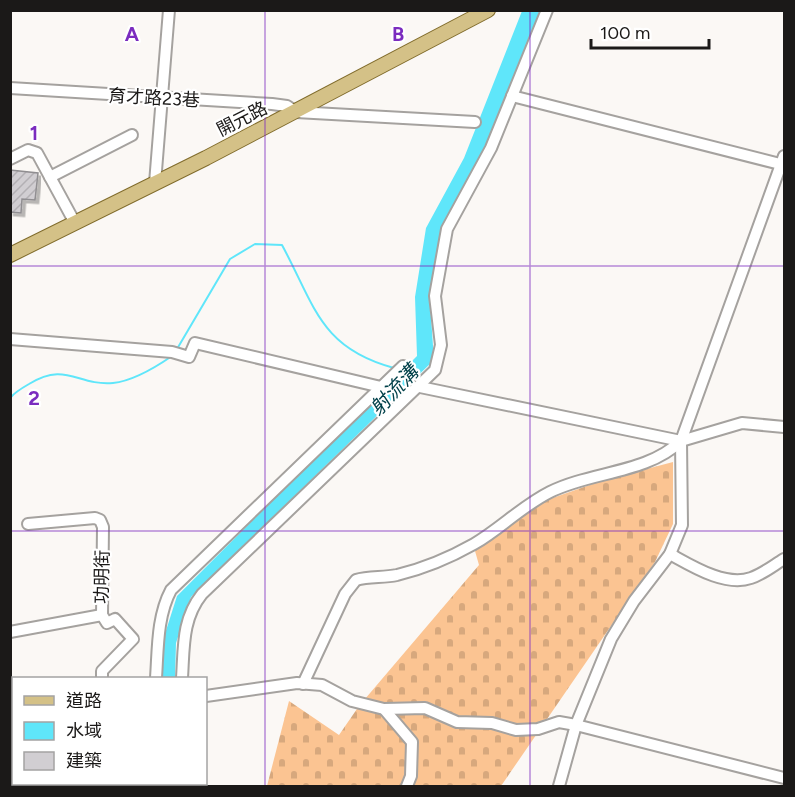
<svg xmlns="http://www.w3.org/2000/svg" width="795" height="797" font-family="Figtree,'Noto Sans TC',sans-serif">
	<defs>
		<pattern id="cemetery-stones" width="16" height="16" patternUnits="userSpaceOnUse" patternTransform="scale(1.5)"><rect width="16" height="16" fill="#fbc492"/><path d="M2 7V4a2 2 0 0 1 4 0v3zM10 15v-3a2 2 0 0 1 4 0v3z" fill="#d7a87d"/></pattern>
		<pattern id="building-hatch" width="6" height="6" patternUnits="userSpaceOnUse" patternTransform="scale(1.5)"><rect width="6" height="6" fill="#d1ced2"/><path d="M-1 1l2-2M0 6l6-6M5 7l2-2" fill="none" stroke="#b3b0b4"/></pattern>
		<filter id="shadow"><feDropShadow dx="3.5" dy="3.5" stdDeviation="0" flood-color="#0004"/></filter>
	</defs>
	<rect width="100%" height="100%" fill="#fbf8f5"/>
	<!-- cemetery -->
	<polygon fill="url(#cemetery-stones)" points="673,462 673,524 655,562 501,786 267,786 289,701 339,735 359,706 479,565 475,551 544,501 601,481"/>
	<!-- water -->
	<polygon fill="#5fe6fa" points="522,11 540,11 499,121 445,224 430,303 434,360 191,597 176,643 175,678 162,678 163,640 177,596 417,356 415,297 426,228 464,158"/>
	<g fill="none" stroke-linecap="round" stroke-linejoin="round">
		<!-- stream -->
		<g stroke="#5fe6fa" stroke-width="2">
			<path d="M177,349l53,-90 25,-15 27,1c33,61 38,103 112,123"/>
			<path d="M10,398c5,-6 12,-10 19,-14 37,-23 48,2 84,-1 20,-2 43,-16 59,-27"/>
		</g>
	</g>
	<!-- building -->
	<polygon fill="url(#building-hatch)" stroke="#908e91" stroke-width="1.5" filter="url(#shadow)" points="10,170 38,173 35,200 22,199 21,213 10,212"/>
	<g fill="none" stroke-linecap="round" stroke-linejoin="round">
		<defs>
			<g id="minor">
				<polyline points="10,88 272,104 287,106 296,112 475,122"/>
				<polyline points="512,96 784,165"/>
				<polyline points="10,159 28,150 37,153 75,223"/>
				<polyline points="50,177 132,135"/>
				<polyline points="155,183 169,10"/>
				<polyline points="10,339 172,352 189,357 195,343 381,387"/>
				<polyline points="420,387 681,441 742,423 784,427"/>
				<polyline points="28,524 95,518 100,520 103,527 102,615"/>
				<path d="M670,554c22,12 55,33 81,24 12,-4 23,-13 33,-19"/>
				<polyline points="102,615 107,623 115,619 133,639 102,671 102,678"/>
				<polyline points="10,632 102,615"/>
				<path d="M156,678c2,-29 1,-62 15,-88l232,-224"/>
				<path d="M182,678c2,-31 0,-59 20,-84l233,-224 6,-25 -6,-49 12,-67 44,-81 56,-138"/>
				<path d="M303,684l42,-90 11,-14c13,-4 27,-2 41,-5 25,-6 54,-18 77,-31 26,-15 48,-38 76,-52 42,-21 96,-18 131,-51"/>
				<polyline points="206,696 297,683 322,685 352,701 384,709 425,708 457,722 492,723 516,730 538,729 559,722 576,725 784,778"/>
				<polyline points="384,709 412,742 411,776 407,786"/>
				<polyline points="10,740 14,738"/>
				<polyline points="105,784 105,786"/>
				<polyline points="177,786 177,784"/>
				<polyline points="559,786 576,725 611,639 634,601 670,554 682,525 681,441 784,156"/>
			</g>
			<polyline id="major" points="10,255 206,158 488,10"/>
		</defs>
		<!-- minor casing -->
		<use href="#minor" stroke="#a5a29f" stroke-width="14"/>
		<!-- major casing -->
		<use href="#major" stroke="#816c2c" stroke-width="16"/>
		<!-- minor -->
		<use href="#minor" stroke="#fff" stroke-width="10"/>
		<!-- major -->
		<use href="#major" stroke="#d4c187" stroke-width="14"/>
	</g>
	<!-- grid -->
	<path fill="none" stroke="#7b2cbf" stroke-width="1.5" stroke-opacity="0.55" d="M265,10v776M530,10v776M10,266h774M10,531h774"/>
	<g text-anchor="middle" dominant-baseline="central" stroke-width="4.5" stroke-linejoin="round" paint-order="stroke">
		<!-- street labels -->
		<g font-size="18" fill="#1b1918" stroke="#fff">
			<text transform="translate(154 98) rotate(3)">育才路23巷</text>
			<text transform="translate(242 119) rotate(-27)">開元路</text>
			<text transform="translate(102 577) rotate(-89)">功明街</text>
		</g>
		<!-- water labels -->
		<g font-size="20" font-style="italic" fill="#00414a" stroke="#fff">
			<text transform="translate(394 390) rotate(-47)">射流溝</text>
		</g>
	</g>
	<g font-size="20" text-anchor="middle" font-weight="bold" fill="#7b2cbf" stroke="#fff" stroke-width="4.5" stroke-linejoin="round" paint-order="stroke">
		<text x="132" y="41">A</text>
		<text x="398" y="41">B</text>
		<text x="34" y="140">1</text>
		<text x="34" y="405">2</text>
	</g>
	<!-- border -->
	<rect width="795" height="797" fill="none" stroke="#1b1918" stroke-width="24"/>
	<!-- legend -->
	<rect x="12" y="677" width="195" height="108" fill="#ffffff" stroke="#a4a3a3" stroke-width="1.5"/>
	<rect x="24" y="696" width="30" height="9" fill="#d4c187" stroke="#a4a3a3" stroke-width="1.5"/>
	<text x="66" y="707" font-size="18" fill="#1b1918">道路</text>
	<rect x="24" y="722" width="30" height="18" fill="#5fe6fa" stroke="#a4a3a3" stroke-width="1.5"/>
	<text x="66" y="737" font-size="18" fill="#1b1918">水域</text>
	<rect x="24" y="752" width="30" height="18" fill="#d1ced2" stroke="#a4a3a3" stroke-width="1.5"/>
	<text x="66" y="767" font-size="18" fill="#1b1918">建築</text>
	<!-- scale -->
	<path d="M591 39v9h118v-9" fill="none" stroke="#1b1918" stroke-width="3"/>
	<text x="600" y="39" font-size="18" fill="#1b1918" stroke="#ffffff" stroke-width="4.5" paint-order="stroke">100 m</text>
</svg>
